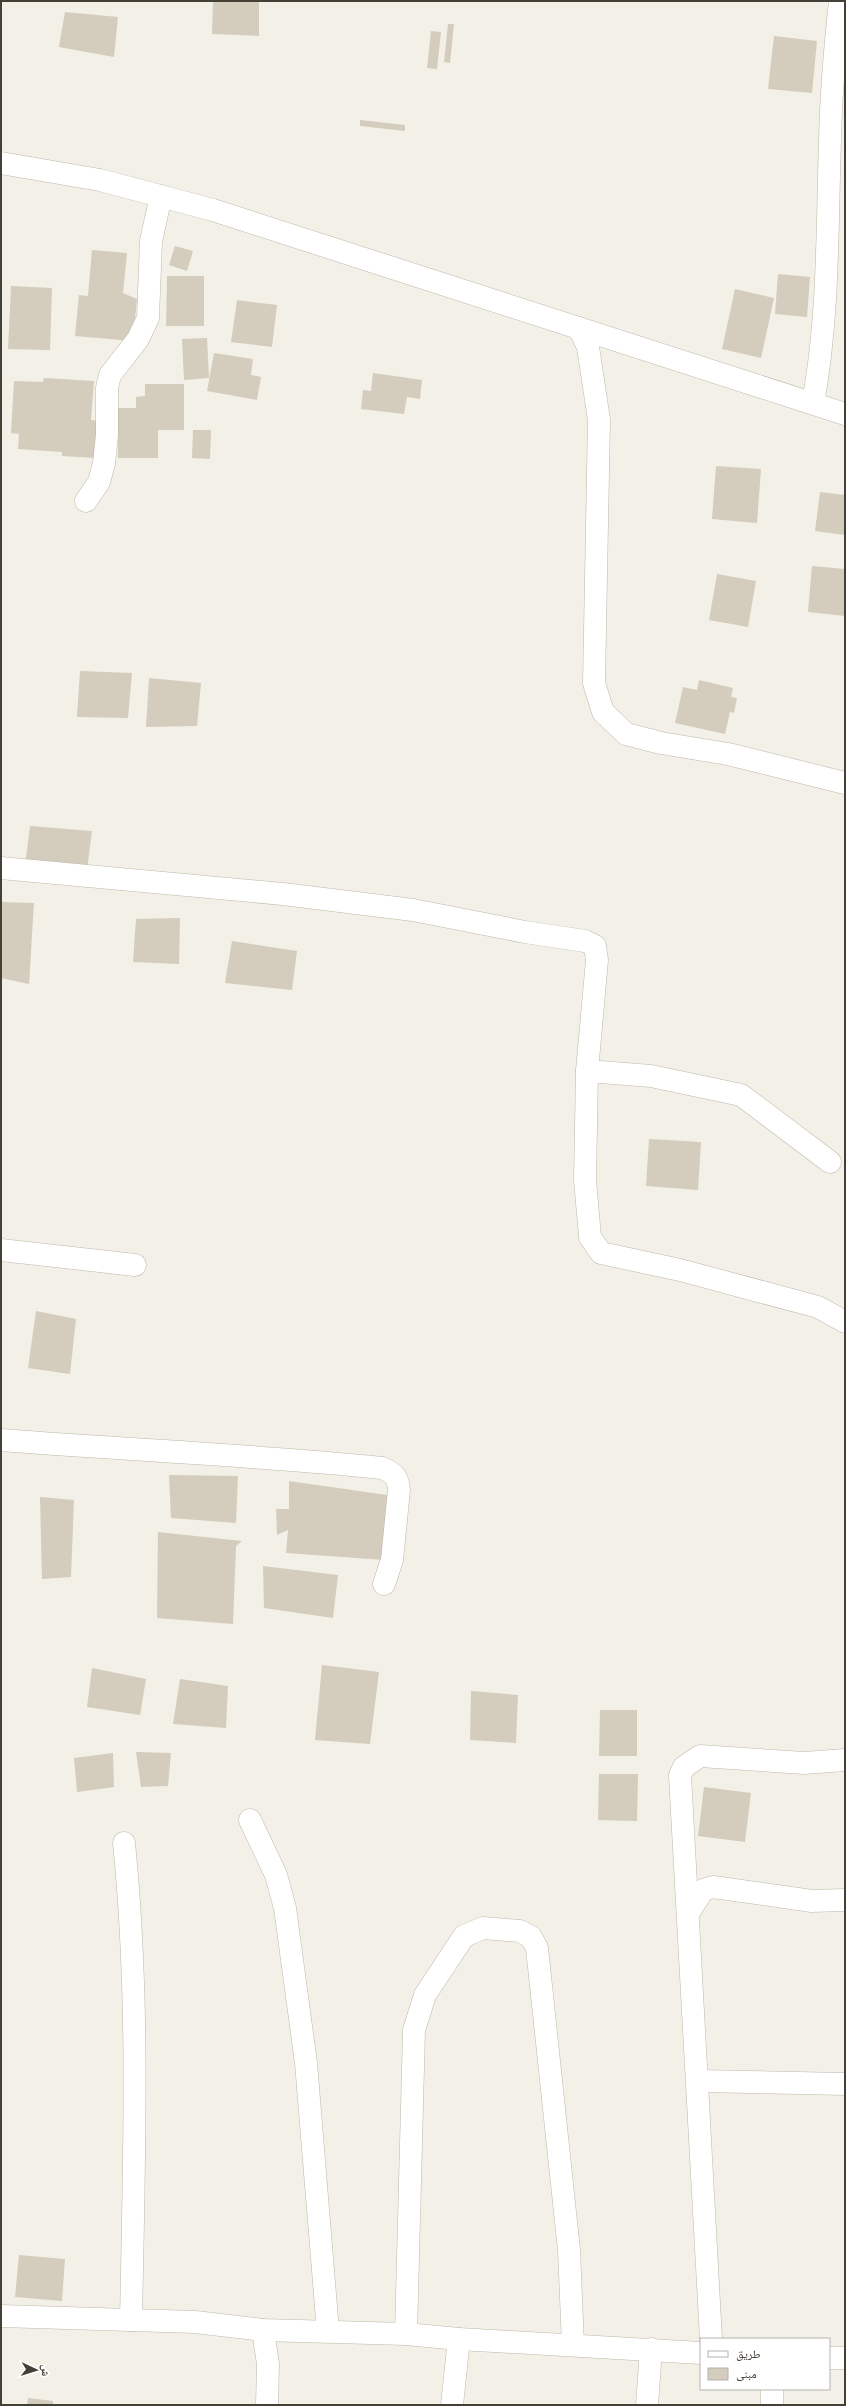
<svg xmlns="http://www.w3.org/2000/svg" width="846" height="2406" font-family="'Archivo Narrow','Noto Naskh Arabic',sans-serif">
	<rect width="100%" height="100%" fill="#f3f0e7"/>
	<!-- building -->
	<g fill="#d4ccbd">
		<polygon points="213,1 259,1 259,36 212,34"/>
		<polygon points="65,12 118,17 114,57 59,47"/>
		<polygon points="448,24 454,24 450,63 444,62"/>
		<polygon points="431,31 441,32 437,69 427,68"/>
		<polygon points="774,36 817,41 812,93 768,89"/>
		<polygon points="360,120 405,125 405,131 360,126"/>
		<polygon points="175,246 193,251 187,271 169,265"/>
		<polygon points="92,250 127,253 123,293 137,299 133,341 75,336 79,295 88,296"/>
		<polygon points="778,274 810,277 807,317 775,314"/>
		<polygon points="167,276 204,276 204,326 166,326"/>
		<polygon points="11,286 52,288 50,350 8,349"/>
		<polygon points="735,289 774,298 761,358 722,349"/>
		<polygon points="237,300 277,305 272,347 231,342"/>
		<polygon points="207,338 209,378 184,380 182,339"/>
		<polygon points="214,353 253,359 251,375 261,377 257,400 207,391"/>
		<polygon points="373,373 422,380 420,399 407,397 404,414 361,409 363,390 371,391"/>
		<polygon points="44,378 94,381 91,420 98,421 95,458 62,456 62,452 18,449 19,434 11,433 14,381 43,382"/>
		<polygon points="145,384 184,384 184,430 158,430 158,458 118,458 118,408 136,408 136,397 145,396"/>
		<polygon points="193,430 211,430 210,459 192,458"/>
		<polygon points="716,466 761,469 757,523 712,519"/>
		<polygon points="820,492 845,495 845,535 815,531"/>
		<polygon points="812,566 845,569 845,616 808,612"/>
		<polygon points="717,574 756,581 748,627 709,620"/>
		<polygon points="80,671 132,673 128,718 77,717"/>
		<polygon points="149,678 201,683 197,726 146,727"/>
		<polygon points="699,680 733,688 731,697 737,698 734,713 730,712 725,734 675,723 683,687 697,690"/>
		<polygon points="30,826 92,831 87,870 25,865"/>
		<polygon points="1,902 34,903 29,984 1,978"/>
		<polygon points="180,918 179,964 133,962 136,919"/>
		<polygon points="232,941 297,951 292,990 225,983"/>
		<polygon points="649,1139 701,1142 698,1190 646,1186"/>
		<polygon points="36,1311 76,1319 70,1374 28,1368"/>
		<polygon points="169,1475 238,1476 236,1523 171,1518"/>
		<polygon points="289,1481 387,1495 384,1560 286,1553 288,1530 277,1535 276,1509 289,1509"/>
		<polygon points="40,1497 74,1500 71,1577 42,1579"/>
		<polygon points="158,1532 242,1541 236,1546 233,1624 157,1618"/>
		<polygon points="263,1566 338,1575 333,1618 264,1608"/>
		<polygon points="322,1665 379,1672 370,1744 315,1740"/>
		<polygon points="92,1668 146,1679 140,1715 87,1707"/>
		<polygon points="180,1679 228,1686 226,1728 173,1724"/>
		<polygon points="471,1691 518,1695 516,1743 470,1740"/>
		<polygon points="600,1710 637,1710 637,1756 599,1756"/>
		<polygon points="136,1752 171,1753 168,1786 141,1787"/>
		<polygon points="113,1753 114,1787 77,1792 74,1758"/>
		<polygon points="599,1774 638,1774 637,1821 598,1820"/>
		<polygon points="704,1787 751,1793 745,1842 698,1836"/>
		<polygon points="19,2255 65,2259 62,2301 15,2297"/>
		<polygon points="28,2398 53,2401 53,2405 27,2405"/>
	</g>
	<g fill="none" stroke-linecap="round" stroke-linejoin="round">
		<defs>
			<g id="minor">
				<polyline points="1,163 100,180 213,210 845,414"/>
				<polyline points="579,328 588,347 599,420 594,683 603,712 626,734 661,743 728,754 845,783"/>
				<path d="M813,403c16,-87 14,-175 17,-263 1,-46 5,-93 10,-139"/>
				<polyline points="86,501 99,482 104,463 107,435 107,388 110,375 138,339 148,318 151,241 161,196"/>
				<polyline points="1,868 283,894 413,910 525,932 585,941 595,946 597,960 587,1071 585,1180 590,1237 601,1253 680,1270 818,1307 845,1322"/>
				<polyline points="587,1071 651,1076 741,1095 830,1162"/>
				<polyline points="1,1250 135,1265"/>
				<path d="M1,1440c127,10 255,15 381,28 12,5 16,9 17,22l-7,70 -8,24"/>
				<polyline points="250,1820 276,1875 285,1908 306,2063 328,2331"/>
				<path d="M124,1843c16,158 10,318 7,477"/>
				<polyline points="689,1912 703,1890 713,1887 812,1901 845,1900"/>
				<polyline points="698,2081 845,2084"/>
				<polyline points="1,2316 195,2322 263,2330 406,2334 459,2339 701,2353"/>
				<polyline points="263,2330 268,2364 267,2405"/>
				<polyline points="406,2334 414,2030 425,1995 464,1936 483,1928 520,1931 531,1937 537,1948 569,2250 573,2345"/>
				<polyline points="711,2339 680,1775 684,1767 700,1756 804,1763 845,1760"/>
				<polyline points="829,2358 845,2358"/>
				<polyline points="772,2389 772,2405"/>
				<polyline points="452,2405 459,2339"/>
				<polyline points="647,2405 651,2349"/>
			</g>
		</defs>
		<!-- minor casing -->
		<use href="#minor" stroke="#beb8aa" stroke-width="23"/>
		<!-- minor -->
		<use href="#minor" stroke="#fff" stroke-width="22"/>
	</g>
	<!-- border -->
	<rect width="846" height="2406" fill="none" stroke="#454036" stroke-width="4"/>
	<!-- legend -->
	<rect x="700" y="2338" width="130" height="52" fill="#ffffff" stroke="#b5b3af"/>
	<rect x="708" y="2351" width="20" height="6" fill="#ffffff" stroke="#b5b3af"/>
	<text x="736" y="2358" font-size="12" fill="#454036">طريق</text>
	<rect x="708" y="2368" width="20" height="12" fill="#d4ccbd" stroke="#b5b3af"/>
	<text x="736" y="2378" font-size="12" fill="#454036">مبنى</text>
	<!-- north arrow -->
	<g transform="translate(36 2370) rotate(94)" stroke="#ffffff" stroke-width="3" paint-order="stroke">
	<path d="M0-3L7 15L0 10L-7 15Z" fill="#454036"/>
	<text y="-6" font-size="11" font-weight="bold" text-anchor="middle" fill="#454036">ش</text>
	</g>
</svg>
